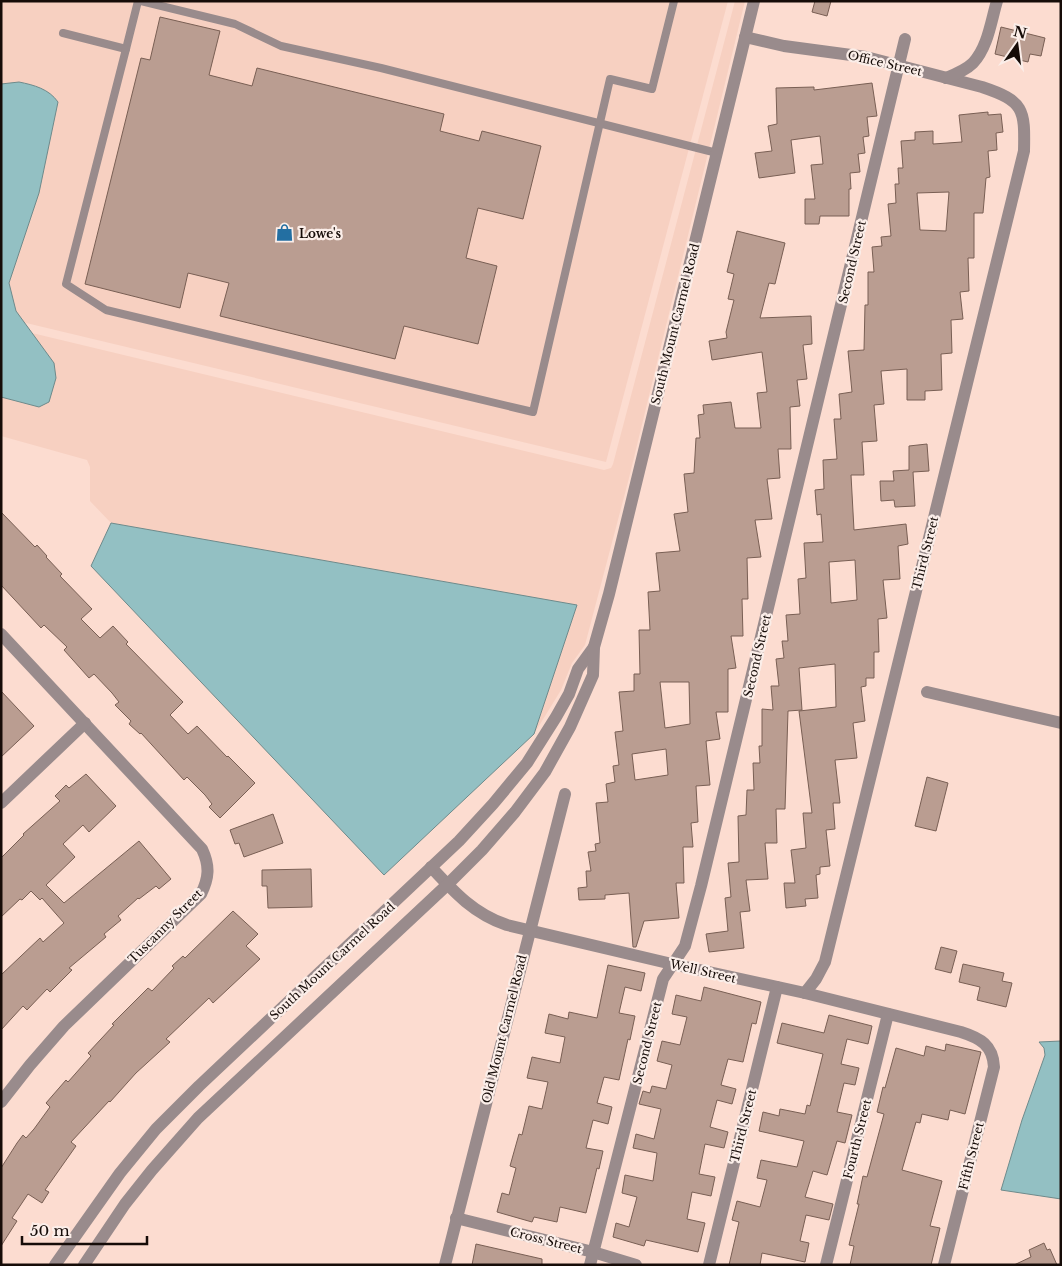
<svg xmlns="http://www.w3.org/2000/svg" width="1062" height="1266" font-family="'Libre Baskerville',serif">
	<rect width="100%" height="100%" fill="#fcdcd0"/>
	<!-- built -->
	<g fill="#f7d0c1">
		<polygon points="1,1 728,1 606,462 1,317"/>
		<polygon points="735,1 745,1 629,478 585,645 572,663 561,690 534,734 577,605 111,523 90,501 90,467 87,460 1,436 1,397 39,407 54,363 32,333 604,470 611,468 613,464"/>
	</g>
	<!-- water -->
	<g fill="#93c0c3" stroke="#6e8a8b">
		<path d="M19,82c15,3 30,7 39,20l-19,91 -30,90 7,28 38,52 2,15 -7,24 -10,5 -38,-10v-313z"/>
		<polygon points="111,523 577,605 534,734 384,875 91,566"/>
		<polygon points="1061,1041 1061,1199 1001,1190 1022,1120 1045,1055 1044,1048 1039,1042"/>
	</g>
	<!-- building -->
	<g fill="#ba9d91" stroke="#795f54" fill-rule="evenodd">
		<polygon points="815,1 831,1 827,16 812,12"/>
		<polygon points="160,17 220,31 209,75 252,86 257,68 444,114 440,131 479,141 482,131 541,146 523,219 478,208 466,258 497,266 478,344 404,326 395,359 220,316 229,283 188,273 180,308 85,284 141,58 150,60"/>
		<polygon points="1001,27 1045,38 1041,56 1030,54 1028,62 995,54"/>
		<polygon points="872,83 877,116 867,117 869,136 863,137 865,153 858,154 860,172 850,173 851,189 849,189 849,216 820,216 819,224 805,224 805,199 815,199 811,165 823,164 820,136 791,140 795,173 759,178 755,153 772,151 768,126 777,124 776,88 814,87 814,90"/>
		<path d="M988,112v3l13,-1 2,18 -7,1 1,17 -9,1 2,26 -4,1 -3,35h-9v45h-6l1,33 -9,1 3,27 -12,1 1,33 -11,1 1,36 -17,1v9h-18v-31l-26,2 3,33 -10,1 3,36 -15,1 2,33h-13l3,55 52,-6 2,20 -10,2 2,33 -17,1 4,38 -9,1 1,33h-5v26h-8v8l-5,1 4,34 -12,2 4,35 -22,2 5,43h-7l2,26 -9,1 4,36 -10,1v7l-4,1 2,23 -13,1 1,7 -20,2 -2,-25h11l-4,-33 15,-2 -3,-35h9l-13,-102 37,-4 -1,-43 -36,4 3,42 -14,1 -3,98h-9l1,34h-12l3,36 -22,1 4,31 -10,1 4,36 -35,4 -3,-18 22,-3 -3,-33 6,-1 -3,-34 11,-1 -1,-46 8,-1 1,-25h7l-1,-27h7l-1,-17h3v-37l11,1 -2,-24h8l-3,-27 8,-1 -2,-17h6l-2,-26 14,-1 -2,-35 8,-1 -2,-35 19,-1 -2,-28 -4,1 -2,-25 9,-1 -1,-29 14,-1 -3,-40h7l-2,-25 13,-2 -4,-41 16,-1 1,-45h3v-33h6l-2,-25 10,-1 -1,-9 10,-1 -3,-32 8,-1 -1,-19h4l-1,-16h5l-2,-27 14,-1v-8l18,-1v13l29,-2 -3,-27zM949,192l-3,39 -26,-1 -3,-37zM855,560l2,40 -26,3 -2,-41z"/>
		<path d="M737,231l48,12 -10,41 -6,-1 -9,35 51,-2 1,28 -9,1 4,34 -10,1 3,26 -10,1 1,42h-13l2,29 -13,1 5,40 -17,1 6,37 -14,1 1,41h-6l1,37h-12l5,32 -8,1v43h-12l4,27 -14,2 4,44 -14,1 2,36 -7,1 2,24h-10l1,36h-8l3,35 -35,3 -8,26h-3l-4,-54 -24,2v4l-26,1 -1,-12 9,-1 -1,-16h5l-3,-19 8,-1 -1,-7 5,-1 -4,-40 12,-1 -2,-18 9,-2 -2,-16 6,-1 -4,-33 8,-1 -4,-39 15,-1v-17h6l-1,-44h11l-2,-38 12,-1 -4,-38 24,-2 -6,-37 14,-2 -4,-38 10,-1 2,-35h4l-2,-23 6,-1 -1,-9 28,-3 4,26h26l-4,-35 10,-1 -5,-40 -50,8 -3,-19 18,-3 -1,-6 8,-32 -6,-1 6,-25 -7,-2zM660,682h29l1,42 -25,4zM666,749l2,26 -33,5 -3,-26z"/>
		<polygon points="927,444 929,471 913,472 915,506 895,507 894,500 881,501 880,481 894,481 893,471 909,470 909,446"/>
		<polygon points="1,512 35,547 37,545 47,556 46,557 62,574 60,576 92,609 81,619 100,638 113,626 128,642 126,644 183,702 170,715 188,734 197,726 227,757 228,756 255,783 220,818 209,807 212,804 205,795 187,777 184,780 141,733 140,734 129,724 131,721 115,705 119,702 112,693 94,674 89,678 64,650 67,647 44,625 41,628 1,585"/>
		<polygon points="1,691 34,726 1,757"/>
		<polygon points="86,774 116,806 89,832 83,825 63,844 75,857 46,885 64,903 139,841 171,879 159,889 156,886 139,899 138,898 118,916 121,920 104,934 106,937 69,968 72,970 50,992 47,989 27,1010 23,1006 1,1030 1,975 40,938 43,942 64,923 42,898 40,900 31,891 22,900 20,899 1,917 1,858 24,835 23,834 60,801 55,796 66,785 69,788"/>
		<polygon points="927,777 948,783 936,831 915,826"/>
		<polygon points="273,814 283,843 244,857 239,843 235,844 230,830"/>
		<polygon points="311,869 312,907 268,908 267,886 262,886 262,870"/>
		<polygon points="233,911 258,934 246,946 260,959 213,1003 209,998 187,1019 166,1039 170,1042 136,1073 110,1102 109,1101 71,1142 76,1146 45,1190 49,1192 42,1203 28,1194 12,1218 17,1221 1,1246 1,1168 17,1143 23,1135 26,1138 34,1129 50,1107 46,1103 66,1080 68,1082 91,1056 88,1053 114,1025 112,1024 148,988 152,991 174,968 172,966 183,956 185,958"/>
		<polygon points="941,947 957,951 951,973 935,969"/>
		<polygon points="963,964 1004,973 1002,981 1012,983 1006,1007 977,1000 980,987 959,982"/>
		<polygon points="608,965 645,973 641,991 625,987 619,1013 635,1016 630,1040 628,1039 619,1080 604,1077 597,1103 612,1107 608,1124 593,1120 586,1148 603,1151 599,1169 597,1168 586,1213 560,1207 557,1222 534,1217 532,1222 497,1212 502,1193 509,1195 516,1168 510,1166 519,1134 522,1135 529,1106 542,1109 548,1082 527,1078 532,1057 560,1063 565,1037 545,1033 549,1014 568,1019 569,1012 597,1018"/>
		<polygon points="704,987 761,1002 756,1024 752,1023 743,1062 728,1059 721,1085 736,1089 732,1104 717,1100 710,1127 728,1132 724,1148 705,1144 699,1174 715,1177 711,1196 692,1192 687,1219 705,1223 698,1252 646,1240 644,1246 613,1237 616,1223 629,1227 637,1197 622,1193 625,1175 653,1181 657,1153 633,1148 636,1134 654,1139 661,1109 639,1104 643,1091 650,1093 652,1086 666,1089 672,1065 657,1061 662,1041 680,1045 687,1017 672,1014 676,995 701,1001"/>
		<polygon points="829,1015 872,1026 868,1044 847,1039 841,1064 859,1068 855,1085 844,1083 837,1112 852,1115 845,1143 837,1141 827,1175 813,1171 805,1197 833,1204 829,1220 806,1215 800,1241 809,1243 805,1262 762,1253 760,1265 729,1265 739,1222 732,1220 737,1201 760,1207 767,1180 757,1178 761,1160 797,1167 804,1141 759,1131 763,1112 779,1116 780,1109 805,1114 807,1105 810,1106 823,1054 777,1043 782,1023 824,1033"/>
		<polygon points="946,1044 981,1052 965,1114 950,1110 948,1120 922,1114 920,1123 916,1122 902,1170 942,1181 930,1226 940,1228 931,1265 850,1265 854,1246 849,1245 859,1204 857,1204 863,1176 867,1177 884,1114 877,1112 883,1087 885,1088 896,1048 924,1056 926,1046 945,1051"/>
		<polygon points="1044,1243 1047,1250 1050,1249 1057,1265 1014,1265 1031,1257 1029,1250"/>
		<polygon points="476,1244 542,1259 542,1265 472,1265"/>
	</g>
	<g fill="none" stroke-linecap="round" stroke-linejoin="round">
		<!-- service -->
		<g stroke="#998b8c" stroke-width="8">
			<polyline points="141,1 235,24 281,46 381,68 717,153"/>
			<polyline points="63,33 126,49 138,1"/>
			<polyline points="126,49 66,284 106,310 533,412 610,79 652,89 674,1"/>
		</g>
		<!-- minor -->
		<g stroke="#998b8c" stroke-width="12">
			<path d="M745,37l39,9 82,11 116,30c42,14 43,22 42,64l-199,811 -9,17 -11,14"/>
			<path d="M946,78c10,-4 20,-8 27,-15 15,-16 18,-42 24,-62"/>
			<path d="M1,634l201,215c8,17 7,29 -1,45l-137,132 -34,39 -29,37"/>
			<polyline points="927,692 1061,723"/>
			<polyline points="1,803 85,723"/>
			<path d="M431,867c23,25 43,47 76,58l165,39 133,29 156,39c19,6 32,13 33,35l-50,198"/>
			<polyline points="456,1218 593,1252 636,1265"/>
			<polyline points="445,1265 565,794"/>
			<polyline points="590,1265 663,979 685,946 701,886 905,39"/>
			<polyline points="709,1265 777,987"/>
			<polyline points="826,1265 888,1014"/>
		</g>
		<!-- tertiary -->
		<g stroke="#998b8c" stroke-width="12">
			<polyline points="55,1265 120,1173 156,1129 199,1086 459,841 493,804 527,763 556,717 569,694 578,669 594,647"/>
			<polyline points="84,1265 125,1204 152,1170 198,1118 447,885 482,850 515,812 545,772 570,727 593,675 594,647 609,594 754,1"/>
		</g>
	</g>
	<!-- icons -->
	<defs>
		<symbol id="shop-bare" viewBox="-9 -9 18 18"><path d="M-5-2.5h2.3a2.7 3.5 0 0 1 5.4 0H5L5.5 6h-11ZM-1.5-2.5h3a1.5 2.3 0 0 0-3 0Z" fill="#236fa2" stroke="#fbeee9" stroke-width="2.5" paint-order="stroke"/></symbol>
	</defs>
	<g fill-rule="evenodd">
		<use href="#shop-bare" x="272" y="220" width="25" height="25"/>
	</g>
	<g text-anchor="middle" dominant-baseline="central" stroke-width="4.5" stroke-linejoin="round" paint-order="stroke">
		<!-- street labels -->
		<g font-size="12" fill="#160c08" stroke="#fbeee9">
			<text transform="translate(885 63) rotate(13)">Office Street</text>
			<text transform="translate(852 262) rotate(-77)">Second Street</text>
			<text transform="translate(675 324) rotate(-76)">South Mount Carmel Road</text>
			<text transform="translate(925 553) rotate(-76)">Third Street</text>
			<text transform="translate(757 656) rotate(-77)">Second Street</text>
			<text transform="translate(165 926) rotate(-45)">Tuscanny Street</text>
			<text transform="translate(332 961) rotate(-43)">South Mount Carmel Road</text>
			<text transform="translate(703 971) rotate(13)">Well Street</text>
			<text transform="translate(504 1029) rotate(-76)">Old Mount Carmel Road</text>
			<text transform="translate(647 1043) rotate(-76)">Second Street</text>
			<text transform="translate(743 1126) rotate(-76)">Third Street</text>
			<text transform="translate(857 1139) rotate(-76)">Fourth Street</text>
			<text transform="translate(971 1156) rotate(-76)">Fifth Street</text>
			<text transform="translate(546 1240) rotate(14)">Cross Street</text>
		</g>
		<!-- poi labels -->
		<g font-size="12" font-weight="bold" fill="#160c08" stroke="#fbeee9" text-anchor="start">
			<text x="299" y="233">Lowe's</text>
		</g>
	</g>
	<!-- border -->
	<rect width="1062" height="1266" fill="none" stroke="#160c08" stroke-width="5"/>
	<!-- north arrow -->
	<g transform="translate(1017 45) rotate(14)" stroke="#fbeee9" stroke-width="4" paint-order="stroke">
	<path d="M0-4L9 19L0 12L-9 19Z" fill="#160c08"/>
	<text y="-8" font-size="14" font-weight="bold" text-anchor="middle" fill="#160c08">N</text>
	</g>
	<!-- scale -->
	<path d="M22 1236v8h125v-8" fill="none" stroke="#160c08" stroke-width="2.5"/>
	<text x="30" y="1236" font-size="15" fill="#160c08" stroke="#fbeee9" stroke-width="4" paint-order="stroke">50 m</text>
</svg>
